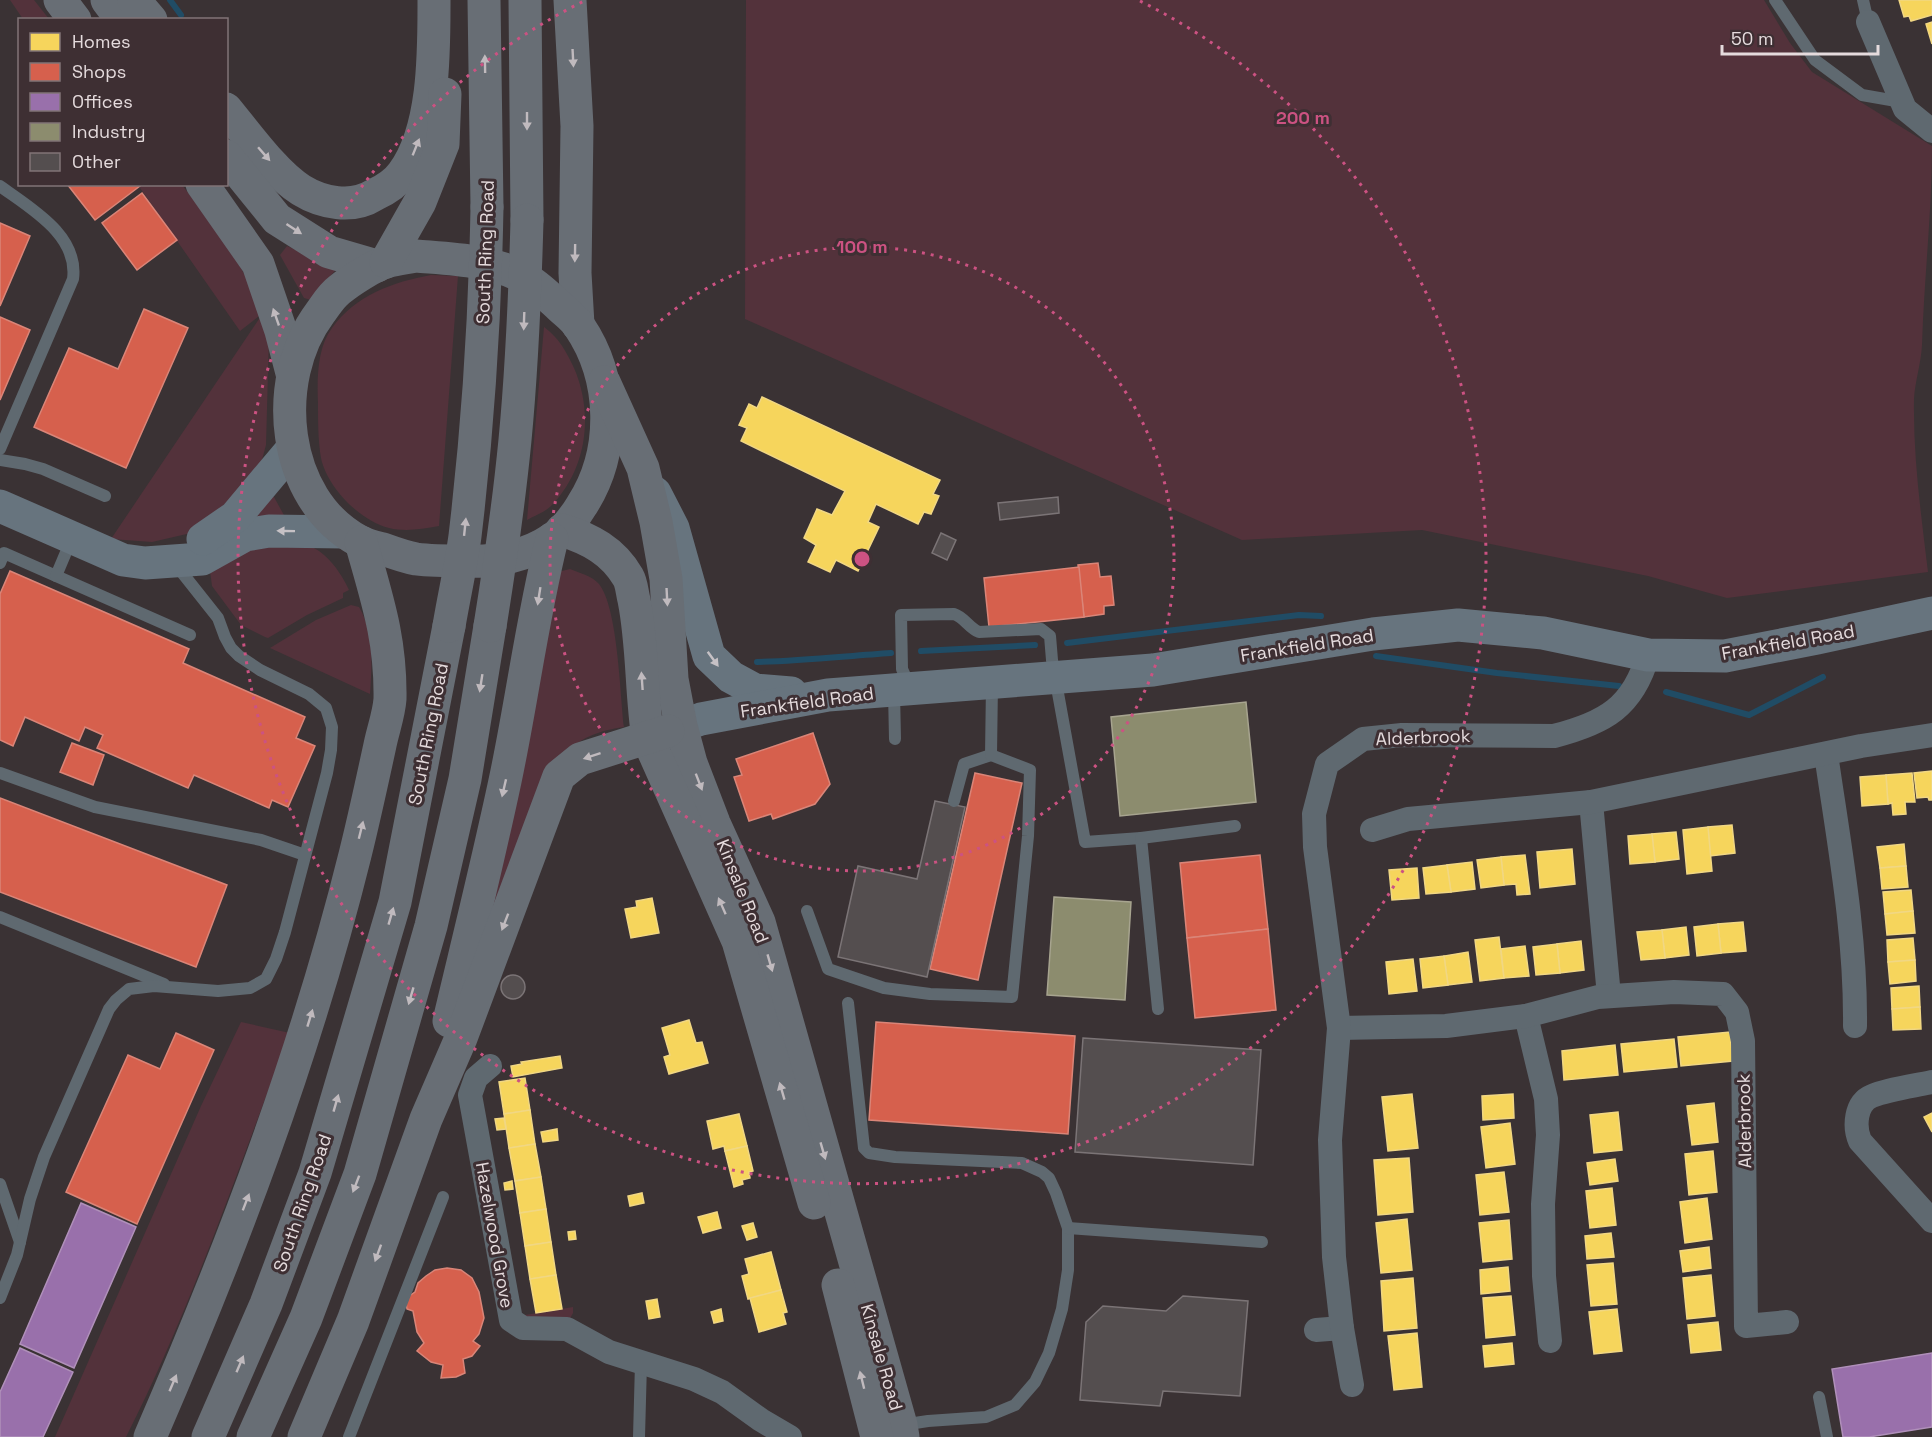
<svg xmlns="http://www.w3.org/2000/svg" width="1932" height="1437" font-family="'Space Grotesk',sans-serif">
	<rect width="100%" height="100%" fill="#3a3234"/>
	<!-- green -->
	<g fill="#53323b">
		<polygon points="10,0 34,0 49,19 23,19"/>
		<path d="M746,0h1018l26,43 22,29 120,74c0,66 -8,133 -10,199 -1,19 -7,36 -8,54 -1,58 7,115 14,173l-201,26 -79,-22 -226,-46 -180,10 -497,-221z"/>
		<polygon points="138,185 182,185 226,241 264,310 269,336 266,445 260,467 237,498 191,533 152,542 111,539 263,313 240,331"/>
		<polygon points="287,246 337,268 311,300 304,298 280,255"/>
		<path d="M431,275l27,1 -19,250c-18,3 -33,6 -50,2 -29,-7 -62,-41 -68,-70 -3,-18 -3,-37 -3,-55 -1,-24 -1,-55 14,-75 24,-33 61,-46 99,-53z"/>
		<path d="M544,327c15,11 22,24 30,41 20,46 13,101 -23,138 -6,6 -17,10 -24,14z"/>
		<polygon points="272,497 274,497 285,517 250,524"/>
		<path d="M242,543c19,0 42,-3 61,1 21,4 38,28 46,46l-6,3v5l-36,17 -39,23 -3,-1 -24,-12 -29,-39 -2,-15z"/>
		<path d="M570,569c10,4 22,7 29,15 19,24 21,110 25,143 -26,4 -38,9 -60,25l-74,162 68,-342z"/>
		<path d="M351,605l8,2c15,25 13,59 11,87l-100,-46 46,-28z"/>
		<path d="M241,1022l49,11c-52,135 -98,274 -164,404h-71l146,-331z"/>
		<polygon points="573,1307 573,1313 569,1320 519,1316"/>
	</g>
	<!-- homes -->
	<g fill="#f6d55c" stroke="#f1d783" stroke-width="1.5">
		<polygon points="1899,0 1932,0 1932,15 1911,21 1909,16 1904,17"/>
		<polygon points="1932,22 1932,44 1926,24"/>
		<polygon points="762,397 940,480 933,494 939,496 931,514 924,512 918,524 876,504 868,522 879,527 858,571 836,560 830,572 808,562 816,545 804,538 817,509 832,515 845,491 741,441 747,428 739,425 749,404 757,408"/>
		<polygon points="1932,771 1932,800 1929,800 1928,797 1917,798 1914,773"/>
		<polygon points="1912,773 1915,802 1905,802 1906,814 1893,815 1892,803 1888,804 1886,775"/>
		<polygon points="1886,775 1888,804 1862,806 1860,777"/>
		<polygon points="1732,825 1735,853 1710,856 1708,827"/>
		<polygon points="1708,827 1712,871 1687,874 1683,830"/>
		<polygon points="1676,832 1679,859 1655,862 1652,834"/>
		<polygon points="1652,834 1655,862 1630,864 1628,836"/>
		<polygon points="1904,844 1906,866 1880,868 1877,847"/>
		<polygon points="1572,849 1575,884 1540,888 1537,852"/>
		<polygon points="1525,855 1530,894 1517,895 1516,884 1504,885 1501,857"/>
		<polygon points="1501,857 1504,885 1481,888 1477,860"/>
		<polygon points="1472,862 1475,889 1451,892 1447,865"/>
		<polygon points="1447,865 1451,892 1426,894 1423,868"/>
		<polygon points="1906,866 1908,887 1882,889 1880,868"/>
		<polygon points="1417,868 1419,898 1392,900 1389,870"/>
		<polygon points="1911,890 1913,911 1885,914 1883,892"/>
		<polygon points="652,898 659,933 631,938 625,909 637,907 636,901"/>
		<polygon points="1913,911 1915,933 1887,935 1885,914"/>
		<polygon points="1743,922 1746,951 1721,953 1718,924"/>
		<polygon points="1718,924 1721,953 1697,956 1694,927"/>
		<polygon points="1686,927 1689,955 1665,958 1662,930"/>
		<polygon points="1662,930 1665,958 1641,960 1637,932"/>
		<polygon points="1499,937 1504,978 1480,981 1475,940"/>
		<polygon points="1913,938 1915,960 1888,962 1887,940"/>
		<polygon points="1581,941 1584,970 1560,973 1557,944"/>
		<polygon points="1557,944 1560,973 1536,975 1533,947"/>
		<polygon points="1525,946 1529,976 1504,978 1501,949"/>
		<polygon points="1468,952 1472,982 1448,985 1444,956"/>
		<polygon points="1444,956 1448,985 1423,988 1420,959"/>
		<polygon points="1413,959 1417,991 1389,994 1386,962"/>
		<polygon points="1915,960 1916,981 1890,984 1888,962"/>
		<polygon points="1919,986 1920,1007 1892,1009 1891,988"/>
		<polygon points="1920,1007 1921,1029 1893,1030 1892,1009"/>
		<polygon points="689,1020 696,1043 702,1042 708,1063 669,1074 664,1057 670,1055 662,1028"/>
		<polygon points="1730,1032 1733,1061 1681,1066 1678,1037"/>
		<polygon points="1674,1039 1677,1067 1624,1072 1621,1044"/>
		<polygon points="1615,1045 1618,1075 1564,1080 1562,1051"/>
		<polygon points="560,1056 562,1068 513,1077 511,1066 522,1064 521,1062"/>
		<polygon points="525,1078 530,1110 504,1114 499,1082"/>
		<polygon points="1412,1094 1418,1148 1388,1151 1382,1097"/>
		<polygon points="1513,1094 1514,1118 1483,1120 1482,1096"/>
		<polygon points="1714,1103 1718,1142 1692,1145 1687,1106"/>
		<polygon points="530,1110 535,1144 509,1148 504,1114"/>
		<polygon points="1618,1112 1622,1150 1594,1153 1590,1115"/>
		<polygon points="1932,1113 1932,1132 1924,1117"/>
		<polygon points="739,1114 747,1146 725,1151 724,1146 713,1149 707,1121"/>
		<polygon points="504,1118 506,1129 497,1130 495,1119"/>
		<polygon points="1510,1123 1515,1164 1486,1168 1481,1127"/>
		<polygon points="557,1129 558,1140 543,1142 541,1132"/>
		<polygon points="535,1144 541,1177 515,1181 509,1148"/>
		<polygon points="747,1146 753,1171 749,1172 750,1178 742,1180 743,1184 734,1187 725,1151"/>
		<polygon points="1713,1151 1717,1192 1689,1195 1685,1154"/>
		<polygon points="1409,1158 1413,1212 1378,1215 1374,1160"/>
		<polygon points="1615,1159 1618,1181 1590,1185 1587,1163"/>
		<polygon points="1504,1172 1509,1212 1480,1215 1476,1175"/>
		<polygon points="541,1177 546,1209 520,1213 515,1181"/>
		<polygon points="512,1181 513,1189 505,1190 504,1183"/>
		<polygon points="1612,1188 1616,1225 1590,1228 1586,1191"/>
		<polygon points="642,1193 644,1203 630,1206 628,1196"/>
		<polygon points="1707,1198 1712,1239 1685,1243 1680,1202"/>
		<polygon points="546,1209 551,1242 525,1246 520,1213"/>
		<polygon points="717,1212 721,1228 703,1233 698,1217"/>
		<polygon points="1407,1219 1412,1270 1381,1273 1376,1223"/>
		<polygon points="1509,1220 1512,1259 1483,1262 1479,1223"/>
		<polygon points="753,1223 757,1237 747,1240 742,1226"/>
		<polygon points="575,1231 576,1239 569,1240 568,1232"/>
		<polygon points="1611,1233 1614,1257 1587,1259 1585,1236"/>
		<polygon points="551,1242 556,1275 530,1279 525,1246"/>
		<polygon points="1709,1247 1711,1268 1683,1272 1680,1251"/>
		<polygon points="771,1252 781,1290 748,1299 742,1276 749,1274 745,1259"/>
		<polygon points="1613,1263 1617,1304 1591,1306 1587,1265"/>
		<polygon points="1508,1267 1510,1291 1481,1294 1480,1270"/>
		<polygon points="556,1275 562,1309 536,1313 530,1279"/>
		<polygon points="1711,1275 1715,1316 1687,1319 1683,1278"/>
		<polygon points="1413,1278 1417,1328 1384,1331 1381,1281"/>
		<polygon points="781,1290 787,1312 783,1313 786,1324 759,1332 750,1298"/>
		<polygon points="1511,1296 1515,1335 1486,1338 1483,1298"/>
		<polygon points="657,1299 660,1317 649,1319 646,1301"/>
		<polygon points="721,1309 723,1321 714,1323 711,1312"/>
		<polygon points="1617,1309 1622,1351 1594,1354 1589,1312"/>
		<polygon points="1718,1322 1721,1350 1691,1353 1688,1325"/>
		<polygon points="1417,1333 1422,1387 1394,1390 1388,1336"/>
		<polygon points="1512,1343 1514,1364 1485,1367 1483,1346"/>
	</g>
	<!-- shops -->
	<g fill="#d6604d" stroke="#da8578" stroke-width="1.5">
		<polygon points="67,184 138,184 140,186 95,220"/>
		<polygon points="142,193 177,240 137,270 102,223"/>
		<polygon points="0,223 30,236 0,306"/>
		<polygon points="144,309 188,328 126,468 34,427 69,348 118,369"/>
		<polygon points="0,317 30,330 0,400"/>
		<polygon points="1098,563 1100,577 1111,576 1114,605 1104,606 1104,614 1084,617 1078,565"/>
		<polygon points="1079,567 1084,617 989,627 984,578"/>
		<polygon points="10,571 189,649 183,663 305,717 296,738 315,746 288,807 272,800 269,808 194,775 188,788 97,748 103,735 85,727 79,741 25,717 13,746 0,740 0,594"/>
		<polygon points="813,733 830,784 815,804 773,819 771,814 749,821 734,777 742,775 736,759"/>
		<polygon points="72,743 104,755 93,785 60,772"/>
		<polygon points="975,773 1022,783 978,980 930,969"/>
		<polygon points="0,798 227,885 196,967 0,892"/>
		<polygon points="1260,855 1268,929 1187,938 1180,863"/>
		<polygon points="1268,929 1276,1010 1195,1018 1187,938"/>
		<polygon points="876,1022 1075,1036 1068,1134 869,1120"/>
		<polygon points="176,1033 214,1050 137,1224 66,1192 128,1055 160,1069"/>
		<polygon points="447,1268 461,1270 472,1278 479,1292 484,1318 479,1334 473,1341 480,1346 472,1356 463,1359 465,1373 456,1377 441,1378 443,1365 431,1362 417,1351 424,1343 417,1332 413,1311 407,1309 406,1303 409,1296 415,1292 418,1283 426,1276 435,1270"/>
	</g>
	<!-- offices -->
	<g fill="#9970ab" stroke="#b090ba" stroke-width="1.5">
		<polygon points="81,1203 136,1227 74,1368 20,1344"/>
		<polygon points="20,1348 73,1372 43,1437 0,1437 0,1392"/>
		<polygon points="1932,1353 1932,1427 1869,1437 1843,1437 1832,1369"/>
	</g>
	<!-- industry -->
	<g fill="#8c8c6e" stroke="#a7a48f" stroke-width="1.5">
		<polygon points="1246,702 1256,802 1120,816 1111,717"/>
		<polygon points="1054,897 1131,902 1125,1000 1047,995"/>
	</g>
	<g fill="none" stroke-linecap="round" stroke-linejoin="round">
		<!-- stream -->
		<g stroke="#204c65" stroke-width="6">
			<polyline points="170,0 181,15"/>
			<polyline points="1067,643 1299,615 1321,616"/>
			<polyline points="921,651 1035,645"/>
			<polyline points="1376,656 1497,673 1619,686"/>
			<path d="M757,662c44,-1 89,-6 134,-9"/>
			<polyline points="1666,692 1749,715 1823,677"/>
		</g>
	</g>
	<!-- building -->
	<g fill="#544e4f" stroke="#7b7476" stroke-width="1.5">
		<polygon points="1058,497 1059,513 1000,520 998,503"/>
		<polygon points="941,533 956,540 947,560 932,553"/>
		<polygon points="935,801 965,807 927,977 838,957 858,866 917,879"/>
		<circle cx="513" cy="987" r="12"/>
		<polygon points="1083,1038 1261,1050 1253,1165 1075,1152"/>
		<polygon points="1183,1296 1248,1301 1240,1396 1163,1391 1160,1406 1080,1400 1086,1322 1103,1306 1166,1311"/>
	</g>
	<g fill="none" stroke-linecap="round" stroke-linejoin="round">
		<!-- lane -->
		<g stroke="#5f6970" stroke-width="12">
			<polyline points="1775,0 1815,60 1862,95 1902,102"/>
			<polyline points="1863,0 1868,22"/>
			<path d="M0,186c30,22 79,49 73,93l-73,170"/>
			<polyline points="0,460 25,464 43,469 105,496"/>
			<polyline points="0,563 4,553 190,635"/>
			<polyline points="56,576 72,538"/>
			<path d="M910,687l-8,-18 -1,-54 53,-1c10,3 15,14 25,18l62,-3 9,7 2,24 33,182 56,-4 17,171"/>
			<polyline points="894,692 895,739"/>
			<polyline points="0,773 95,807 261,840 305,855"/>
			<polyline points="954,801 964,764 991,755"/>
			<polyline points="1141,838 1235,826"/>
			<polyline points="807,911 828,969 884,988 930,994 1012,997 1028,836 1030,770 991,755 992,684"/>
			<polyline points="0,917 164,984"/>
			<polyline points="848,1003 864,1148 869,1153 895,1157 1022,1163 1042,1172 1049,1178 1056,1193 1068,1228 1068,1270 1062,1309 1049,1353 1035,1382 1015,1405 986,1417 928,1421 902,1425"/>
			<polyline points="0,1184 20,1242"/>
			<polyline points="1068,1228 1262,1242"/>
			<polyline points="0,1298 17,1255 30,1199 44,1157 109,1009 116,1000 129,989 154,986 218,991 250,988 266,979 276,959 285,932 327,773 331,750 332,727 326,708 309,694 260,670 239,656 231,648 225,637 218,618 176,565"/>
			<polyline points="1819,1397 1827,1437"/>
			<polyline points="349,1437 443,1197"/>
			<polyline points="639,1437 641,1363"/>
		</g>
		<!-- street -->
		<g stroke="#5f6970" stroke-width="24">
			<polyline points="1868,22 1905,109 1932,131"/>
			<path d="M1826,754c13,90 30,180 29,272"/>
			<polyline points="1591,802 1609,996"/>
			<polyline points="1372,830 1408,819 1591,802 1861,746 1932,735"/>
			<polyline points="1526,1016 1546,1099 1548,1135 1543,1204 1544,1276 1550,1341"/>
			<polyline points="1339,1028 1446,1026 1526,1016 1598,997 1674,992 1723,994 1737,1012 1743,1041 1746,1326 1787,1322"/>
			<polyline points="490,1066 476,1078 470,1095 511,1320 523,1328 567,1329 609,1352 694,1379 722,1392 761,1420 790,1437"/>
			<path d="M1932,1082c-18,4 -43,7 -60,14 -17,7 -18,31 -12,45l72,80"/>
			<polyline points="1316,1330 1342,1328"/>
			<path d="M1352,1385l-10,-57 -8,-71 -4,-117 9,-112 -24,-181 -1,-33 13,-50 36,-25 39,-4 152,1c51,-13 79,-29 94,-81"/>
		</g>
		<!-- secondary -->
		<g stroke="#67747e" stroke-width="33">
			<polyline points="655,493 673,528 709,656 731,677 755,690 791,693"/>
			<polyline points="0,506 123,560 145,563 202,559 245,535 269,531 344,532"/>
			<polyline points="203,539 235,517 293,448"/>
			<polyline points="681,726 701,719 828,695 1153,670 1373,634 1458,625 1543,633 1648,655 1725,656 1817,638 1932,613"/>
		</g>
		<!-- highway -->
		<g stroke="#686e75" stroke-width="33">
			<polyline points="60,0 75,20"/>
			<polyline points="107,0 122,20"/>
			<polyline points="134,0 151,20"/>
			<polyline points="484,0 487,207"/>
			<polyline points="525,0 527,220"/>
			<polyline points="570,0 577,126 575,273 578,325"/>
			<path d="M226,109c20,24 49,65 75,81 21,13 51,19 73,5 11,-5 22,-12 29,-22 32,-44 31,-121 31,-173"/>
			<polyline points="226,156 277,219 329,252 377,266"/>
			<polyline points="202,184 258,264 281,331 292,373"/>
			<path d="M416,256c35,3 75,4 107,21 13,7 24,18 35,28 7,7 16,13 21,21 36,53 37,126 3,179 -7,12 -19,27 -30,34 -23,16 -58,24 -86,22 -16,0 -34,0 -50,-2 -11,-2 -22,-6 -33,-10 -8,-2 -17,-4 -24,-8 -78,-42 -89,-161 -39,-228 6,-8 11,-17 19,-23 11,-9 34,-24 47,-28 10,-3 20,-4 30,-6z"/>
			<polyline points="386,262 420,202 443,144 445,94"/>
			<polyline points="604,382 643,468 656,522 666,579 672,679 681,726 691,763 714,823 759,922 901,1425 903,1437"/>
			<path d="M562,530c28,9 51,21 66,47 4,7 4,16 6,23 9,45 7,93 14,139l90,202 76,262"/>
			<path d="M449,1021c19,-80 39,-160 56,-240 17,-80 27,-162 47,-242"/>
			<polyline points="838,1285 877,1437"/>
			<path d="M150,1437c82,-189 155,-381 205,-582 9,-36 17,-73 25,-110 3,-15 9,-31 10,-46 1,-60 -13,-100 -29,-157"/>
			<polyline points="208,1437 266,1304 315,1173 395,902 449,626"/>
			<polyline points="253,1437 306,1318 360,1174 431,926 465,779 490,626"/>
			<polyline points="304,1437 353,1321 426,1119 461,1038 559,776 580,759 668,731"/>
		</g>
		<!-- highway-bridge -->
		<g stroke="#686e75" stroke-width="33">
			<path d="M449,626c5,-30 12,-60 16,-90 13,-109 20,-219 22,-329"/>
			<path d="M490,626c10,-62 19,-124 25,-186 7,-73 10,-146 12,-220"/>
		</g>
	</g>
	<!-- one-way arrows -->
	<defs><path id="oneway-solid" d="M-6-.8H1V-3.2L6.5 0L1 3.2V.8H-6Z" transform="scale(1.5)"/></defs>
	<g fill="#c0babe">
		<use href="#oneway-solid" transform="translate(573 58) rotate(87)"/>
		<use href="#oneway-solid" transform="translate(485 64) rotate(-91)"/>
		<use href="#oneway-solid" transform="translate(527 121) rotate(90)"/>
		<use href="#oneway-solid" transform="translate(416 147) rotate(-68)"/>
		<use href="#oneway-solid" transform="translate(264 154) rotate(49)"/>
		<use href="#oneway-solid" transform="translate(294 229) rotate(33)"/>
		<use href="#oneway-solid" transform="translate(575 253) rotate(91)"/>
		<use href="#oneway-solid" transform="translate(276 317) rotate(-109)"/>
		<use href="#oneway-solid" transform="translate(524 321) rotate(92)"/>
		<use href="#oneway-solid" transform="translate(465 527) rotate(-84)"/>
		<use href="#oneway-solid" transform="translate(539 596) rotate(99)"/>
		<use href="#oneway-solid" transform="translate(667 597) rotate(87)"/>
		<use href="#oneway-solid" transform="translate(642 681) rotate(-94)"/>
		<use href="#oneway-solid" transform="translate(481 683) rotate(99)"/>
		<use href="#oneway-solid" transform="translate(592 756) rotate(162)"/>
		<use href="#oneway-solid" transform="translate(699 782) rotate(69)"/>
		<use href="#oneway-solid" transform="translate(504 788) rotate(103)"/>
		<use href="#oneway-solid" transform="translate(361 830) rotate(-76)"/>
		<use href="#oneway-solid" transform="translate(722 906) rotate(-114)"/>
		<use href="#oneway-solid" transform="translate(391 916) rotate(-74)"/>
		<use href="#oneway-solid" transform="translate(505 922) rotate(111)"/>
		<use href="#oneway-solid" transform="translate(770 963) rotate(74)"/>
		<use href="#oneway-solid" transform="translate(411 996) rotate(106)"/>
		<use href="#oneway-solid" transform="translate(310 1018) rotate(-73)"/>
		<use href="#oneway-solid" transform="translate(782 1091) rotate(-106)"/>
		<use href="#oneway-solid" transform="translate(336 1103) rotate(-74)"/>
		<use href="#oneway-solid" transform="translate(823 1151) rotate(74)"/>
		<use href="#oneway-solid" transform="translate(356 1184) rotate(111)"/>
		<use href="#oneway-solid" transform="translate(246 1202) rotate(-69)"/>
		<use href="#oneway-solid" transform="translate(378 1253) rotate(110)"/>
		<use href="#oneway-solid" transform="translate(240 1364) rotate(-67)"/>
		<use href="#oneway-solid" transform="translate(862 1380) rotate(-104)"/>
		<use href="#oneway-solid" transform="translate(173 1383) rotate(-67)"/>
	</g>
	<g fill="#c6c1c5">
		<use href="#oneway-solid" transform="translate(286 531) rotate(-179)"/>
		<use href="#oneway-solid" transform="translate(713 659) rotate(54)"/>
	</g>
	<!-- distance rings -->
	<g fill="none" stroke="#cc5282" stroke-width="3" stroke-dasharray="3 6">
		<circle cx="862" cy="559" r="312"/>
		<path d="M1140 1A624 624 0 1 1 584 1"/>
	</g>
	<g text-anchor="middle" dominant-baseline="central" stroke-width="6" stroke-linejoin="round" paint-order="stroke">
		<!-- street labels -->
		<g font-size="18" fill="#e5dbdd" stroke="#3e2f33">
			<text transform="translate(485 252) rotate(-88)">South Ring Road</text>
			<text transform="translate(1788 642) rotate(-10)">Frankfield Road</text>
			<text transform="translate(1307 645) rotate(-9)">Frankfield Road</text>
			<text transform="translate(807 702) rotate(-8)">Frankfield Road</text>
			<text transform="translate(428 734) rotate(-79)">South Ring Road</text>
			<text transform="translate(1423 737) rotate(-2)">Alderbrook</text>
			<text transform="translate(743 891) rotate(68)">Kinsale Road</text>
			<text transform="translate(1744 1121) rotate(-91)">Alderbrook</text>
			<text transform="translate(302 1203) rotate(-71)">South Ring Road</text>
			<text transform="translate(495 1235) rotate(80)">Hazelwood Grove</text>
			<text transform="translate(882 1357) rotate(74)">Kinsale Road</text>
		</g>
	</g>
	<circle cx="862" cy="559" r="9" fill="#cc5282" stroke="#3e2f33" stroke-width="3"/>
	<g font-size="18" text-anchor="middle" font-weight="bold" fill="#cc5282" stroke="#3e2f33" stroke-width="6" stroke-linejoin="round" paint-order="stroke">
		<text x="1303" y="124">200 m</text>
		<text x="862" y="253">100 m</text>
	</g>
	<!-- legend -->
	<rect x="18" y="18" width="210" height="168" fill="#3e2f33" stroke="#817477" stroke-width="1.5"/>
	<rect x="30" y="33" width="30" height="18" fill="#f6d55c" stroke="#817477" stroke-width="1.5"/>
	<text x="72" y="48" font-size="18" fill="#e5dbdd">Homes</text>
	<rect x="30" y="63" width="30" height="18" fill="#d6604d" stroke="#817477" stroke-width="1.5"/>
	<text x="72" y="78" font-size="18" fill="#e5dbdd">Shops</text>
	<rect x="30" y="93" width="30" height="18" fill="#9970ab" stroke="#817477" stroke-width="1.5"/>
	<text x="72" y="108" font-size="18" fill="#e5dbdd">Offices</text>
	<rect x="30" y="123" width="30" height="18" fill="#8c8c6e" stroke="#817477" stroke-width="1.5"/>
	<text x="72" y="138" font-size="18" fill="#e5dbdd">Industry</text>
	<rect x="30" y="153" width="30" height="18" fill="#544e4f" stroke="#817477" stroke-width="1.5"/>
	<text x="72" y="168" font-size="18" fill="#e5dbdd">Other</text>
	<!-- scale -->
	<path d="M1722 45v9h156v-9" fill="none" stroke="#e5dbdd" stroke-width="3"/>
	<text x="1731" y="45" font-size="18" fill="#e5dbdd" stroke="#3e2f33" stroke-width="4.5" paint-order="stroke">50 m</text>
</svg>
